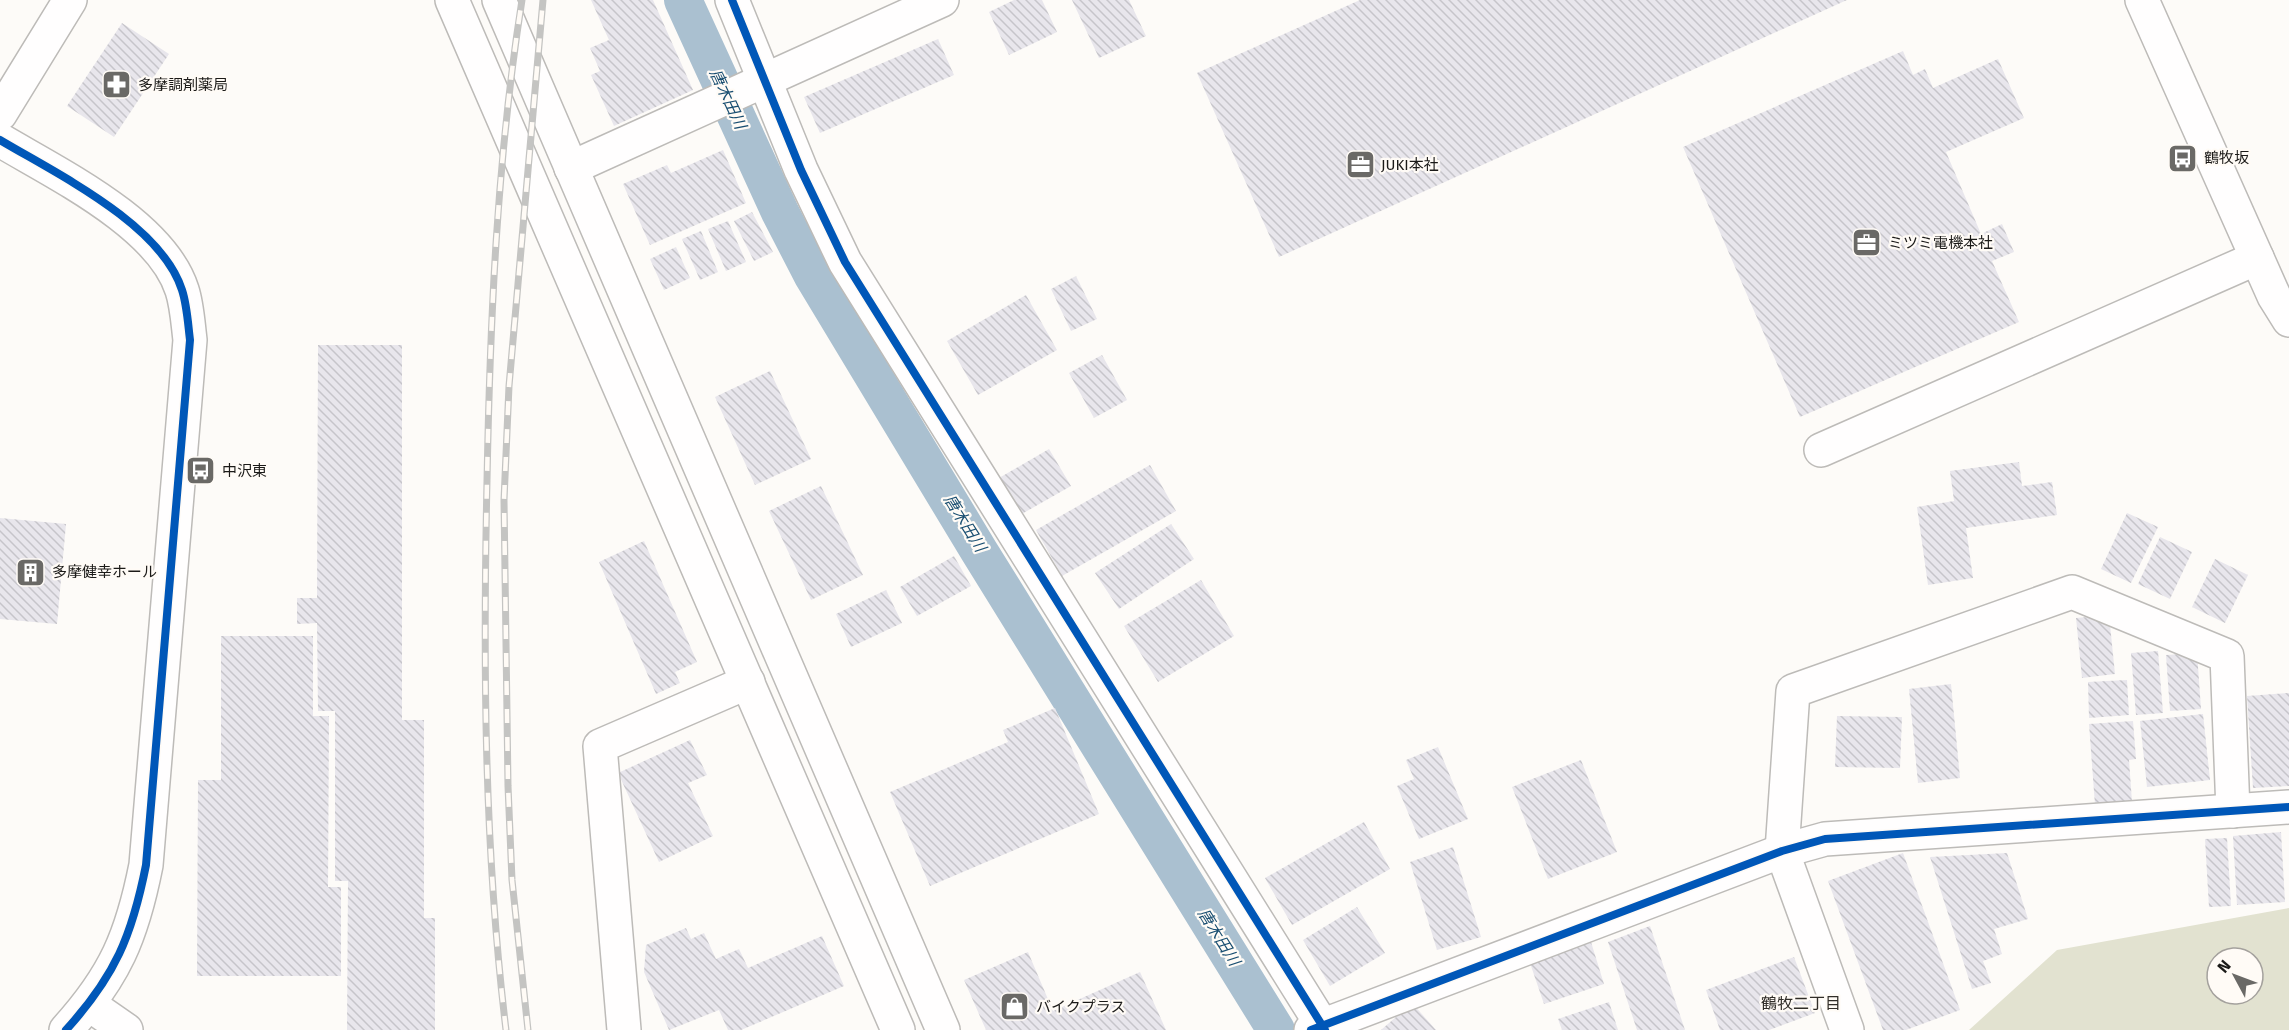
<svg xmlns="http://www.w3.org/2000/svg" width="2289" height="1030" font-family="'Fira Sans','Noto Sans JP',sans-serif">
	<defs>
		<pattern id="building-back-hatch" width="6" height="6" patternUnits="userSpaceOnUse" patternTransform="scale(1.5)"><rect width="6" height="6" fill="#e8e6ec"/><path d="M-1 5l2 2M0 0l6 6M5-1l2 2" fill="none" stroke="#c6c5ca"/></pattern>
	</defs>
	<rect width="100%" height="100%" fill="#fdfbf8"/>
	<!-- green -->
	<path fill="#e2e2d0" fill-rule="evenodd" d="M2289,908v122h-320l88,-80zM2217,958h36v36h-36z"/>
	<g fill="none" stroke-linecap="round" stroke-linejoin="round">
		<!-- canal -->
		<polyline stroke="#aac0d0" stroke-width="38" points="683,0 780,212 813,276 979,551 1276,1030"/>
	</g>
	<!-- building -->
	<g fill="url(#building-back-hatch)">
		<polygon points="591,0 653,0 693,90 614,126 591,75 600,71 590,48 609,40"/>
		<polygon points="1014,0 1042,0 1057,32 1009,55 989,12"/>
		<polygon points="1072,0 1129,0 1146,36 1099,58"/>
		<polygon points="1360,0 1847,0 1279,257 1197,73"/>
		<polygon points="122,23 169,54 114,137 67,106"/>
		<polygon points="938,39 954,75 820,133 804,97"/>
		<polygon points="1903,51 1913,75 1925,69 1933,88 1998,59 2024,118 1946,152 1981,234 2002,224 2014,252 1992,261 2019,322 1800,417 1683,147"/>
		<polygon points="723,150 746,203 650,245 623,184 667,165 671,173"/>
		<polygon points="752,212 773,252 754,261 734,221"/>
		<polygon points="728,221 746,262 726,271 708,229"/>
		<polygon points="701,231 718,272 700,280 682,239"/>
		<polygon points="676,247 690,278 664,290 650,259"/>
		<polygon points="1076,276 1097,319 1071,331 1051,289"/>
		<polygon points="1026,295 1057,350 978,395 947,341"/>
		<polygon points="318,345 402,345 402,720 424,720 424,918 435,918 435,1030 347,1030 348,881 335,881 335,711 318,711 317,623 297,624 297,598 317,598"/>
		<polygon points="1102,355 1127,400 1094,418 1069,373"/>
		<polygon points="770,371 811,459 755,485 715,397"/>
		<polygon points="1049,449 1071,486 1020,515 999,478"/>
		<polygon points="2019,462 2022,486 2052,482 2057,515 1966,528 1973,578 1928,585 1917,507 1954,501 1950,471"/>
		<polygon points="1150,465 1176,511 1062,576 1036,530"/>
		<polygon points="821,486 863,575 811,600 769,511"/>
		<polygon points="2127,513 2158,527 2131,583 2101,569"/>
		<polygon points="0,518 66,524 57,624 0,619"/>
		<polygon points="1171,524 1194,559 1119,609 1095,573"/>
		<polygon points="2160,537 2192,552 2170,599 2138,584"/>
		<polygon points="644,541 697,662 675,672 680,683 656,694 599,562"/>
		<polygon points="954,556 971,586 917,616 900,587"/>
		<polygon points="2215,559 2248,575 2225,623 2192,607"/>
		<polygon points="1201,580 1234,636 1158,682 1124,626"/>
		<polygon points="886,590 902,623 851,647 836,614"/>
		<polygon points="2109,615 2115,674 2082,678 2076,618"/>
		<polygon points="221,636 313,636 313,716 329,716 328,887 341,887 341,976 197,976 198,780 221,780"/>
		<polygon points="2158,651 2163,713 2136,715 2131,653"/>
		<polygon points="2197,653 2201,709 2170,711 2166,655"/>
		<polygon points="2127,680 2129,715 2089,718 2088,682"/>
		<polygon points="1951,684 1960,778 1918,783 1909,689"/>
		<polygon points="2289,693 2289,786 2253,788 2247,696"/>
		<polygon points="1055,708 1099,814 930,886 890,792 1008,742 1003,730"/>
		<polygon points="2203,714 2210,780 2147,787 2140,721"/>
		<polygon points="1837,716 1902,717 1900,768 1835,767"/>
		<polygon points="2133,721 2136,759 2129,760 2132,802 2095,805 2089,724"/>
		<polygon points="690,740 707,775 688,783 713,836 659,862 618,773"/>
		<polygon points="1438,747 1468,819 1419,839 1397,786 1414,779 1406,760"/>
		<polygon points="1581,760 1617,852 1548,879 1512,787"/>
		<polygon points="1364,822 1390,869 1292,925 1265,878"/>
		<polygon points="2281,832 2285,902 2237,905 2233,836"/>
		<polygon points="2227,838 2231,906 2209,907 2205,839"/>
		<polygon points="1453,847 1481,937 1437,950 1410,862"/>
		<polygon points="1903,853 1960,1010 1906,1030 1883,1030 1828,881"/>
		<polygon points="2007,853 2028,919 1994,929 2002,954 1983,961 1991,983 1972,989 1930,857"/>
		<polygon points="1357,907 1385,953 1330,986 1303,940"/>
		<polygon points="1650,926 1685,1030 1637,1030 1608,942"/>
		<polygon points="686,928 691,939 704,933 716,959 739,949 748,968 822,936 844,986 741,1030 728,1030 719,1010 669,1030 644,972 646,945"/>
		<polygon points="1591,942 1604,984 1544,1004 1530,963"/>
		<polygon points="1028,952 1053,1011 1140,972 1166,1030 986,1030 964,980"/>
		<polygon points="1794,957 1815,1013 1769,1030 1720,1030 1706,990"/>
		<polygon points="1609,1002 1618,1030 1562,1030 1558,1019"/>
		<polygon points="1412,1003 1436,1030 1381,1030"/>
	</g>
	<g fill="none" stroke-linecap="round" stroke-linejoin="round">
		<defs>
			<g id="minor">
				<polyline points="732,0 801,170 845,262 1325,1030"/>
				<polyline points="2142,0 2274,296 2289,320"/>
				<polyline points="0,114 70,0"/>
				<path d="M0,140c57,34 161,84 182,150 5,15 6,34 8,50l-44,525c-14,71 -31,111 -80,165"/>
				<polyline points="571,168 942,0"/>
				<polyline points="1821,450 2257,258"/>
				<polyline points="90,1005 126,1030"/>
				<polyline points="624,1030 600,746 748,682"/>
				<polyline points="1311,1030 1782,851 1825,839 2289,807"/>
				<polyline points="1847,1030 1782,851 1793,691 2072,592 2227,656 2233,811"/>
			</g>
			<g id="major">
				<polyline points="452,0 898,1030"/>
				<polyline points="499,0 943,1030"/>
			</g>
		</defs>
		<!-- minor casing -->
		<use href="#minor" stroke="#bdbbb8" stroke-width="36"/>
		<!-- major casing -->
		<use href="#major" stroke="#bdbbb8" stroke-width="36"/>
		<!-- minor -->
		<use href="#minor" stroke="#fffefe" stroke-width="33"/>
		<!-- major -->
		<use href="#major" stroke="#fffefe" stroke-width="33"/>
		<defs>
			<g id="rail">
				<path d="M506,1030c-22,-182 -23,-366 -19,-549 3,-160 10,-323 35,-481"/>
				<polyline points="528,1030 512,880 508,786 504,500 509,386 543,0"/>
			</g>
		</defs>
		<!-- rail casing -->
		<use href="#rail" stroke="#c4c4c2" stroke-width="7"/>
		<!-- rail -->
		<use href="#rail" stroke="#fffbf6" stroke-width="4.5" stroke-dasharray="14" stroke-linecap="butt"/>
		<defs>
			<g id="cycleway">
				<polyline points="732,0 801,170 845,262 1325,1030"/>
				<path d="M0,140c57,34 161,84 182,150 5,15 6,34 8,50l-44,525c-14,71 -31,111 -80,165"/>
				<polyline points="1311,1030 1782,851 1825,839 2289,807"/>
			</g>
		</defs>
		<!-- cycleway casing -->
		<use href="#cycleway" stroke="#fffbf6" stroke-width="11"/>
		<!-- cycleway -->
		<use href="#cycleway" stroke="#0057b8" stroke-width="8"/>
	</g>
	<!-- icons -->
	<defs>
		<symbol id="pharmacy-square" viewBox="-11 -11 22 22"><rect x="-9" y="-9" width="18" height="18" rx="4" fill="#6a6966" stroke="#fffbf6"/><path d="M-2-6h4v4h4v4h-4v4h-4v-4h-4v-4h4Z" fill="#fff"/></symbol>
		<symbol id="bus-square" viewBox="-11 -11 22 22"><rect x="-9" y="-9" width="18" height="18" rx="4" fill="#6a6966" stroke="#fffbf6"/><path d="M-5-6H5V4H4V6H2V4H-2V6H-4V4H-5ZM-3.5-4V0h7V-4ZM-3.5 1.2v1.5H-2V1.2ZM2 1.2v1.5H3.5V1.2Z" fill="#fff"/></symbol>
		<symbol id="office-square" viewBox="-11 -11 22 22"><rect x="-9" y="-9" width="18" height="18" rx="4" fill="#6a6966" stroke="#fffbf6"/><path d="M-6-3h4V-5.5h4V-3h4V5H-6ZM-1-4.5V-3h2v-1.5ZM-6 0V1H6V0Z" fill="#fff"/></symbol>
		<symbol id="building-square" viewBox="-11 -11 22 22"><rect x="-9" y="-9" width="18" height="18" rx="4" fill="#6a6966" stroke="#fffbf6"/><path d="M-4-6H4V6H1V3H-1V6H-4ZM-2.5-4.3h1.7v1.8h-1.7ZM.8-4.3h1.7v1.8H.8ZM-2.5-1h1.7V.8h-1.7ZM.8-1h1.7V.8H.8Z" fill="#fff"/></symbol>
		<symbol id="shop-square" viewBox="-11 -11 22 22"><rect x="-9" y="-9" width="18" height="18" rx="4" fill="#6a6966" stroke="#fffbf6"/><path d="M-5-2.5h2.3a2.7 3.5 0 0 1 5.4 0H5L5.5 6h-11ZM-1.5-2.5h3a1.5 2.3 0 0 0-3 0Z" fill="#fff"/></symbol>
	</defs>
	<g fill-rule="evenodd">
		<use href="#pharmacy-square" x="100" y="68" width="33" height="33"/>
		<use href="#bus-square" x="2166" y="142" width="33" height="33"/>
		<use href="#office-square" x="1344" y="148" width="33" height="33"/>
		<use href="#office-square" x="1850" y="226" width="33" height="33"/>
		<use href="#bus-square" x="184" y="454" width="33" height="33"/>
		<use href="#building-square" x="14" y="556" width="33" height="33"/>
		<use href="#shop-square" x="998" y="990" width="33" height="33"/>
	</g>
	<g text-anchor="middle" dominant-baseline="central" stroke-width="4.5" stroke-linejoin="round" paint-order="stroke">
		<!-- poi labels -->
		<g font-size="15" fill="#1b1a18" stroke="#fffbf6" text-anchor="start">
			<text x="138" y="85">多摩調剤薬局</text>
			<text x="2204" y="158">鶴牧坂</text>
			<text x="1381" y="165">JUKI本社</text>
			<text x="1888" y="243">ミツミ電機本社</text>
			<text x="222" y="471">中沢東</text>
			<text x="52" y="572">多摩健幸ホール</text>
			<text x="1036" y="1007">バイクプラス</text>
		</g>
		<!-- water labels -->
		<g font-size="16" font-style="italic" fill="#194e71" stroke="#fffbf6">
			<text transform="translate(728 99) rotate(65)">唐木田川</text>
			<text transform="translate(965 523) rotate(58)">唐木田川</text>
			<text transform="translate(1219 937) rotate(58)">唐木田川</text>
		</g>
		<!-- neighbourhood labels -->
		<g font-size="16" fill="#312e29" stroke="#fffbf6">
			<text x="1801" y="1003">鶴牧二丁目</text>
		</g>
	</g>
	<!-- north arrow -->
	<g transform="translate(2235 976) rotate(311)"><circle r="28" fill="#fffbf6" stroke="#a4a19d" stroke-width="1.5"/>
	<path d="M0-4.5L10 22L0 15L-10 22Z" fill="#6a6966"/>
	<text y="-9" font-size="16" font-weight="bold" text-anchor="middle" fill="#1b1a18">N</text>
	</g>
</svg>
